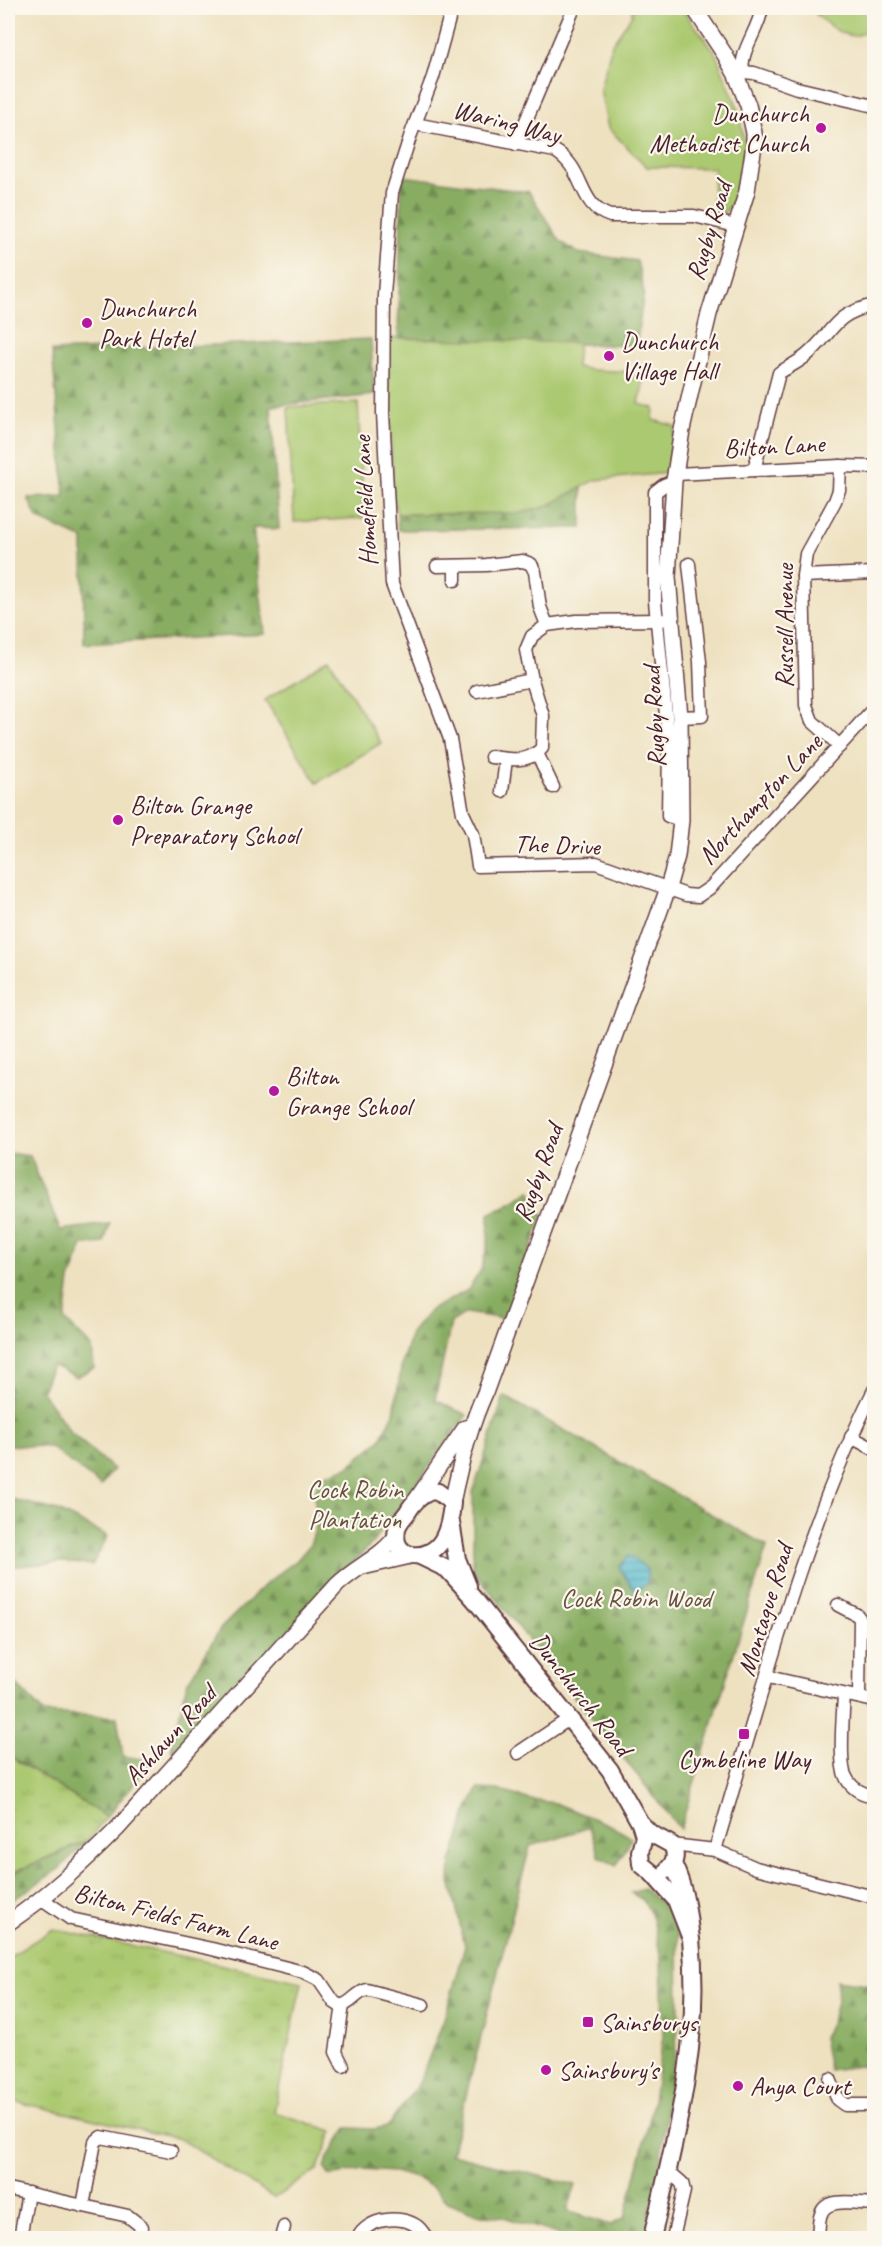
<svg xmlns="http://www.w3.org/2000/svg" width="882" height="2246" font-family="Caveat,sans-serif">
	<defs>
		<pattern id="grass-tufts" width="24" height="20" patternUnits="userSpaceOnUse" patternTransform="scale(1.5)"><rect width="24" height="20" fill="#abc970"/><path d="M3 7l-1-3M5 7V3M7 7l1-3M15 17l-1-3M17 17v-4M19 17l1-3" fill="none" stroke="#95ac61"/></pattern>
		<pattern id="forest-firs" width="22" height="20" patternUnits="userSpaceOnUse" patternTransform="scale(1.5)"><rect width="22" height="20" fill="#88ad62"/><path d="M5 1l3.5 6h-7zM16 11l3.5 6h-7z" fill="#718c51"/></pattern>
		<pattern id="water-rules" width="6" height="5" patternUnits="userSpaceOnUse" patternTransform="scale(1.5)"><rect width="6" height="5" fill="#4eb7cc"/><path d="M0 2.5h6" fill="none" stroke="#4394a6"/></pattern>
	</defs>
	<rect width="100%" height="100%" fill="#fbf7ec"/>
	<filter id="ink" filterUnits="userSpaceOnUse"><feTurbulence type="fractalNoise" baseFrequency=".0167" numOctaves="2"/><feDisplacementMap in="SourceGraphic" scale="12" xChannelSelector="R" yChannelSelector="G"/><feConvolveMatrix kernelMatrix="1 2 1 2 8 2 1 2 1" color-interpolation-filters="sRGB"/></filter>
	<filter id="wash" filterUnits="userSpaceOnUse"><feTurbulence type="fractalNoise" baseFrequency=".008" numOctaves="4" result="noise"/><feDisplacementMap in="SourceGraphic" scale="24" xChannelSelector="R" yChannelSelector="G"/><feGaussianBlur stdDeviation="1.35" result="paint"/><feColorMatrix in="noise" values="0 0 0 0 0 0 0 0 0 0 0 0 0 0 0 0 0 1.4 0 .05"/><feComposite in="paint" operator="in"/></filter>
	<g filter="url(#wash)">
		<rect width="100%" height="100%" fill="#eee1c0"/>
		<!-- grass -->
		<g fill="url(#grass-tufts)" stroke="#7a744e" stroke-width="1.5">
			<polygon points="8,1755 106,1817 88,1840 8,1875"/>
			<polygon points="53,1929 302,1982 274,2112 333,2131 317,2170 274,2198 180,2139 8,2100 8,1958"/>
		</g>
		<!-- forest -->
		<g fill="url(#forest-firs)" stroke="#696646" stroke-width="1.5">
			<polygon points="402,176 529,192 560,241 578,253 637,261 644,292 636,346 398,338"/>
			<polygon points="371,339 374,395 271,406 279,529 253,528 265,634 84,644 83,539 37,518 28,498 65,496 52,351"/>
			<polygon points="582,486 582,528 398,530 397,514 520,513 572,493"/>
			<polygon points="8,1153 30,1156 60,1230 110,1224 104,1243 83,1245 70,1280 65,1320 92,1347 94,1368 76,1377 52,1365 42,1391 70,1432 113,1469 101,1486 50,1447 8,1445"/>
			<polygon points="530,1190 543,1215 505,1319 466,1313 451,1322 435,1400 467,1415 374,1541 268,1652 179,1752 171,1749 187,1683 221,1628 269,1581 297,1560 310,1545 318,1520 314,1496 319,1477 348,1467 381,1439 394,1413 402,1362 411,1333 430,1310 468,1290 481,1270 488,1244 489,1214 513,1202"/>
			<polygon points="504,1396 767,1546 680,1829 473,1570 473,1492"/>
			<polygon points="8,1498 58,1511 108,1536 92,1565 62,1562 8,1567"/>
			<polygon points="8,1670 12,1680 44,1713 117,1717 123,1756 153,1761 106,1817 8,1755"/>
			<polygon points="478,1789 498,1790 531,1800 555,1803 612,1826 632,1838 616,1866 599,1856 590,1827 530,1846 451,2154 576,2185 567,2211 611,2225 625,2218 651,2114 663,2036 661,1959 653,1918 643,1900 631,1893 644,1889 663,1904 678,1935 679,2021 654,2208 647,2238 569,2238 501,2216 481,2215 447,2202 432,2187 419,2179 395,2172 362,2170 330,2176 325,2169 328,2157 347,2128 375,2129 388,2126 419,2083 443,2022 458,1972 465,1946 450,1881 451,1863 469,1806"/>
			<polygon points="88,1840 59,1869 8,1903 8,1875"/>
			<path d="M836,1980l38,5v79l-45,6 -6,-33c10,-17 18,-38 13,-57z"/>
		</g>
		<!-- green -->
		<g fill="#abc970" stroke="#7a744e" stroke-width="1.5">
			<polygon points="632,8 681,8 714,50 738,108 746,150 734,200 724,213 712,213 714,168 647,167 608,128 600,89 612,44 632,15"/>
			<path d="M809,8h65v16c-4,3 -10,9 -16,11 -17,5 -37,-17 -49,-27z"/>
			<polygon points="393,338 578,343 576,367 592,370 636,372 635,378 644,379 639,404 654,408 653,420 675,426 668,473 595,480 545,507 520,513 397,514 393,496 386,340"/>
			<polygon points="358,403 364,518 294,522 288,407"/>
			<polygon points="329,659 381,743 317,783 265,700"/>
		</g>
		<!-- water -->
		<polygon fill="url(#water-rules)" stroke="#4c6b7c" stroke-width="1.5" points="629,1556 647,1569 648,1582 635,1592 619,1567"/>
	</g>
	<g filter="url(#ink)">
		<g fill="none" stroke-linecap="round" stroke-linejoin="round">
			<defs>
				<g id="minor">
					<polyline points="452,8 433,77 411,134 392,193 384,295 383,413 392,584 450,739 463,813 473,834 478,866 596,863 686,895 698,896 711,887 874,708"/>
					<path d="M743,72c-4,-21 16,-42 19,-64"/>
					<polyline points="736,75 743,72 754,73 797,88 874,106"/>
					<path d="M415,124l140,27c31,18 22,54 55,65h84l42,10"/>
					<polyline points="516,144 574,8"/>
					<polyline points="840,466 839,490 835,501 806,554 803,576 806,705 812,721 840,746"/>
					<path d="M754,470l25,-97c9,-6 20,-11 28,-18 29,-25 24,-40 67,-50"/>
					<polyline points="676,474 840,466 874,467"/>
					<polyline points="674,481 664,485 655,492 655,601 669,746 668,816 681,820"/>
					<polyline points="437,566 486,565 523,561 531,564 535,572 540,607 547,625"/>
					<polyline points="803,576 874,573"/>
					<polyline points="455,580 455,566"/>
					<polyline points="477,691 532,680"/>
					<polyline points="680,717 702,716 700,662 689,564"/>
					<polyline points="537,753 553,787"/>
					<path d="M491,757c19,2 37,7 51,-9l1,-32 -11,-36 -6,-30 6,-14 15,-11 29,-4 86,-1"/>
					<polyline points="502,791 506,759"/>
					<polyline points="851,1437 874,1449"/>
					<polyline points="838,1605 857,1615 860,1619 859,1697"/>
					<polyline points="768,1677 874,1701"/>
					<path d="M844,1695c-1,18 -5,66 1,80 5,13 17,19 29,21"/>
					<polyline points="518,1753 569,1719"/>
					<polyline points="672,1845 715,1850 756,1868 874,1897"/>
					<path d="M715,1850c47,-155 86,-315 159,-460"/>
					<path d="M42,1899l29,20 141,30 91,23 16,8 15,22 6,4c12,-2 15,-13 27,-16l56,15"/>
					<polyline points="343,2005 336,2052 343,2066"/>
					<polyline points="830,2079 838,2100 845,2105 874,2105"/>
					<polyline points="667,2170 682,2183 684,2191 673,2238"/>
					<polyline points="8,2189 128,2216 142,2227"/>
					<polyline points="83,2206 95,2142 101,2137 171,2151"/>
					<polyline points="20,2238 28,2193"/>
					<polyline points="281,2238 284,2227"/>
					<path d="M358,2238c9,-20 43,-24 60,-11 4,3 6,8 9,11"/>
					<path d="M818,2238c1,-7 0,-17 3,-24 5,-18 39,-10 53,-10"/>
				</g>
				<g id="major">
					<polyline points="416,1500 465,1428"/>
					<path d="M452,1503c8,-39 17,-75 33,-110l182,-502 10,-35 4,-36 -1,-103 -12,-140 6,-96 8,-51 10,-44 17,-72 38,-123 7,-46v-12l-6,-28 -12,-30 -11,-20 -31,-47"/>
					<polyline points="367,1566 410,1556"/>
					<path d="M8,1923c40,-27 74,-59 109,-94l220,-244c18,-18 45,-28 60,-50"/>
				</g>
				<g id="highway">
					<path d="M431,1491l7,1 14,11c-1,12 -3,25 -9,36 -14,25 -53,21 -46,-10 1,-6 6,-11 10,-16 6,-10 12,-17 24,-22z"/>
					<polyline points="451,1522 457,1559 468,1586"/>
					<polyline points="420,1556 447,1569 475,1600 610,1770 640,1823 644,1836 640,1852 641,1864 652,1873 676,1900 690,1936"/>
					<path d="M640,1823l10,10 22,12c5,10 3,18 -5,25"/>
					<path d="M652,2238c23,-100 50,-195 39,-299 -4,-29 -5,-48 -18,-75"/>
				</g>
			</defs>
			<!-- minor casing -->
			<use href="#minor" stroke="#633c41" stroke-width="15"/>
			<!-- major casing -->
			<use href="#major" stroke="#633c41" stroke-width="18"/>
			<!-- highway casing -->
			<use href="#highway" stroke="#633c41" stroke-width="20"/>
			<!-- minor -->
			<use href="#minor" stroke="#fff" stroke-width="12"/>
			<!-- major -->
			<use href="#major" stroke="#fff" stroke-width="15"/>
			<!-- highway -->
			<use href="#highway" stroke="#fff" stroke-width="16"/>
		</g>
	</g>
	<!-- markers -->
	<g fill="#b5179e" stroke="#fbf7ec" stroke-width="2">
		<circle cx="821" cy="128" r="6"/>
		<circle cx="87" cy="323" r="6"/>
		<circle cx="609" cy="356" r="6"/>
		<circle cx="118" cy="820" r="6"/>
		<circle cx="274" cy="1091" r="6"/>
		<rect x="738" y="1728" width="12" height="12" rx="3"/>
		<rect x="582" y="2016" width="12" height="12" rx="3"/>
		<circle cx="546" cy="2070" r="6"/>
		<circle cx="738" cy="2086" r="6"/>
	</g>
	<g text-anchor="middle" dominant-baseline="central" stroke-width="4.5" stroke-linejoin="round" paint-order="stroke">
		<!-- poi labels -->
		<g font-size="26" fill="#4a1f2b" stroke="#fbf7ec" text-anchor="start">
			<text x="809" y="113" text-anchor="end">Dunchurch<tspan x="809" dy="30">Methodist Church</tspan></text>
			<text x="99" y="308">Dunchurch<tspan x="99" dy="30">Park Hotel</tspan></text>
			<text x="621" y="341">Dunchurch<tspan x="621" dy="30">Village Hall</tspan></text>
			<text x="130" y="805">Bilton Grange<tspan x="130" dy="30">Preparatory School</tspan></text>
			<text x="286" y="1076">Bilton<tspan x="286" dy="30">Grange School</tspan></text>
			<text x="744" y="1759" text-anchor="middle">Cymbeline Way</text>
			<text x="600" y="2022">Sainsburys</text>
			<text x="558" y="2070">Sainsbury's</text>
			<text x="750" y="2086">Anya Court</text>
		</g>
		<!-- street labels -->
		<g font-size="26" fill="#4a1f2b" stroke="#fbf7ec">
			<text transform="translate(507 122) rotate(14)">Waring Way</text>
			<text transform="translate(709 231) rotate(-73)">Rugby Road</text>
			<text transform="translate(774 446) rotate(-3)">Bilton Lane</text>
			<text transform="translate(365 501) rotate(-93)">Homefield Lane</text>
			<text transform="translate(784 626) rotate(-90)">Russell Avenue</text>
			<text transform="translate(654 717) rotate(-93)">Rugby Road</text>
			<text transform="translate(760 799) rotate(-47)">Northampton Lane</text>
			<text transform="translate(557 845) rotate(2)">The Drive</text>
			<text transform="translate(538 1173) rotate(-70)">Rugby Road</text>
			<text transform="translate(765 1610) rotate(-73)">Montague Road</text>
			<text transform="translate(581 1694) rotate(52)">Dunchurch Road</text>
			<text transform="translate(170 1735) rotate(-48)">Ashlawn Road</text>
			<text transform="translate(176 1917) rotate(14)">Bilton Fields Farm Lane</text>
		</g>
		<!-- park labels -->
		<g font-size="26" fill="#675240" stroke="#fbf7ec">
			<text x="355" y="1489">Cock Robin<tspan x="355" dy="30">Plantation</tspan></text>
			<text x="636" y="1598">Cock Robin Wood</text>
		</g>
	</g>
	<!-- margin -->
	<rect width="882" height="2246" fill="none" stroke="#fbf7ec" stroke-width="30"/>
</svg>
